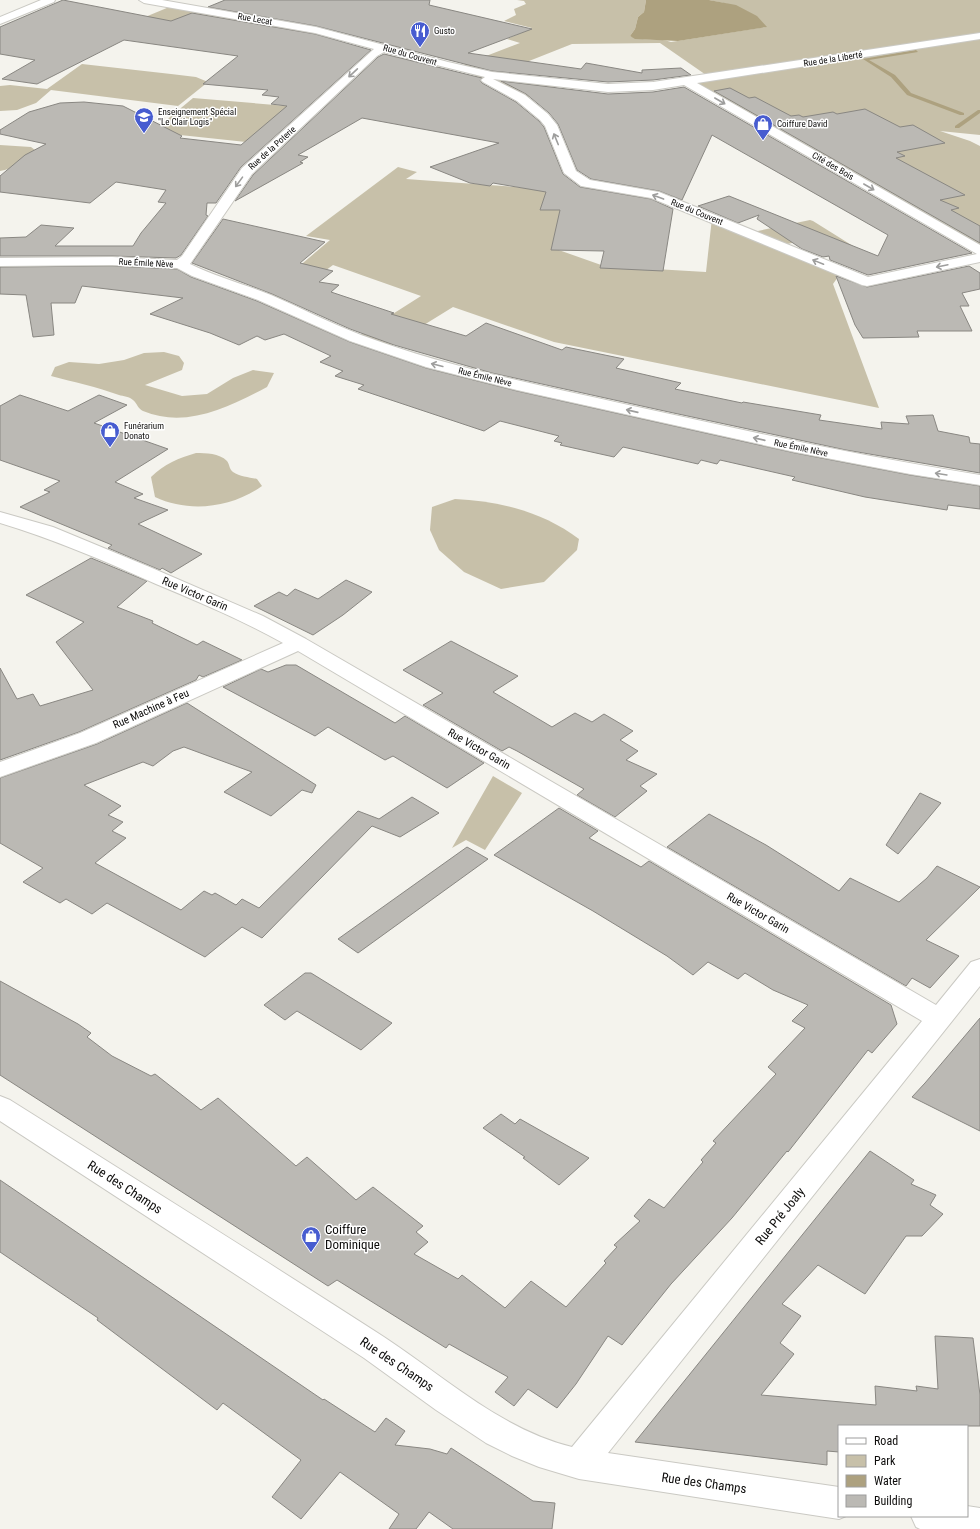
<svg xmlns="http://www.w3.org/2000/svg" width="980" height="1529" font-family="'Roboto Condensed',sans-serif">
	<rect width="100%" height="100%" fill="#f4f3ed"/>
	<!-- green -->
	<g fill="#c7c0a9">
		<path d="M517,0h129l-2,12 -6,5 -3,12 -5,7c12,6 28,1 41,6l95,-15c-17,-19 -32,-22 -57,-27h271v135l-40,-4 30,10 10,5v98l-8,-2 -286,-161 23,-4 -49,-34 -88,1 -48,19 -21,-2 -27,11 85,11 -13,12 -27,3 -35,-18 -31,-12 65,-25 -13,-4 25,-11 -28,-7 12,-6 -2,-6 12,-5 -2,-3z"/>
		<polygon points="174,5 326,33 307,39 138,20"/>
		<polygon points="82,64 171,74 196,77 208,82 178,106 51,90 36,103 17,110 0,111 0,86 10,85 47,89"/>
		<polygon points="193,98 299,107 246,142 152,132"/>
		<path d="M0,145l31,2 4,3c-5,12 -23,19 -35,21z"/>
		<polygon points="398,167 417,172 406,179 557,190 566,210 553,248 604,266 706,272 712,218 748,233 810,220 813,221 853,246 809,239 779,246 846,273 838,277 833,284 879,408 554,342 453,307 385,349 355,338 421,296 333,265 280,304 263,297 330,240 306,236"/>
		<path d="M164,352l15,4 5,7 -2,7 -37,15 37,11 25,-2 26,-16 20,-8 21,3 -7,14c-38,20 -81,42 -124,24 -5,-2 -6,-8 -10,-11 -3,-3 -10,-4 -14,-5 -22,-8 -45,-13 -68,-19l4,-9 14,-5 30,2 25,-4 20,-7z"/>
		<path d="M196,453c10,0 23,0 31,8 3,4 2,8 6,11 7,5 16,5 24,7l5,7c-31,22 -73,27 -107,11l-4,-20c13,-13 28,-19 45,-24z"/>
		<path d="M455,499c45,2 88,13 124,40l-2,11 -33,32 -43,7 -37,-17 -25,-22 -9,-20 2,-23z"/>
		<polygon points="493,776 522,793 485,850 466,840 452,848"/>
	</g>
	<!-- water -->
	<polygon fill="#ada17f" points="646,0 709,0 736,5 757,16 767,27 678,41 635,39 630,36 635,29 638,17 644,12"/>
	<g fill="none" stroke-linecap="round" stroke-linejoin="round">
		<!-- stream -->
		<g fill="#ada17f" fill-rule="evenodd">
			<polygon points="916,50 918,52 869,60 895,75 911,93 964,113 964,115 960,115 907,95 891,77 863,59"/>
			<polygon points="978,110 980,110 980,113 959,128 955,128 955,126"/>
		</g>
	</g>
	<!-- building -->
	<g fill="#bbb9b4" stroke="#898782">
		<polygon points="63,0 171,21 192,13 315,34 371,50 241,167 216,203 207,203 206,215 208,216 181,255 176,258 112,256 0,256 0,238 26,237 41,225 74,228 55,246 133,246 141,233 166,203 158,202 166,190 116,182 90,203 0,192 0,176 25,155 46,144 0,134 0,130 29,112 60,103 84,102 123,106 182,136 180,138 241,145 287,106 271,104 279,97 262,95 268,90 203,84 238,56 124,40 37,84 2,79 35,60 0,54 0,27"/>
		<polygon points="225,0 430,0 429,5 532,29 468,53 581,69 586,63 642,73 642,70 681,68 691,75 653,80 608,82 492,71 316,26 208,7"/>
		<polygon points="384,54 482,78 480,80 482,83 516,102 539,121 544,127 563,174 580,187 651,199 673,209 663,271 600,268 604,251 551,250 560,210 540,210 546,192 493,183 490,186 470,183 430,167 499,143 362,118 298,155 308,157 300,162 303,163 235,201 253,175 378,57"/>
		<polygon points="501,81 608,94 653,92 684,87 972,253 868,275 830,260 829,256 823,257 802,249 757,219 759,215 738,223 698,206 729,196 878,256 888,235 712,135 682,200 659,191 591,179 577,170 558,124 549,113 526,94"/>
		<polygon points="730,88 749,98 755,97 791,116 799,115 803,117 833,112 837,114 865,109 900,127 913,125 945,143 897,152 905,156 896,158 965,195 940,200 959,208 951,210 980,226 980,243 714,91"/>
		<polygon points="223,219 325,242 300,263 333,271 319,282 339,285 331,292 394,313 391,314 466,336 486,323 562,350 566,347 624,359 616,368 681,383 675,389 742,403 743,402 821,415 819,420 882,429 881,422 909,424 906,416 933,415 938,431 969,437 970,443 980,444 980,473 846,450 669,412 492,373 394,345 350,329 272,294 192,263"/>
		<polygon points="112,266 177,269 191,277 257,301 350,342 426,368 517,391 795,453 910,475 980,486 980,509 948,505 947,510 865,497 792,480 795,477 720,460 717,464 701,460 698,464 623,447 614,457 560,445 562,443 554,441 559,436 500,421 484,431 358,389 364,385 335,376 343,371 320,362 331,356 284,334 265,340 257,336 239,345 210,333 150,314 183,298 82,286 75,303 51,303 54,335 33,337 26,295 0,294 0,267"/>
		<polygon points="969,266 980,273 980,289 962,293 969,306 960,306 972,331 917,331 919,337 863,338 855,325 836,276 867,287"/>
		<polygon points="20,395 68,411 99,395 127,405 94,423 168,449 115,482 143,494 134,498 168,510 138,524 202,554 171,573 162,568 160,570 108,548 112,545 20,507 50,492 44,490 60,481 0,460 0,406"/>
		<polygon points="91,558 147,581 117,607 153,621 152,623 197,645 203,641 242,660 203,677 199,675 196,680 79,732 0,760 0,668 17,699 33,694 40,706 93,690 56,642 84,622 26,595"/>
		<polygon points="346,580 372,592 343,615 313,635 254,606 279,592 287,596 295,589 318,599"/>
		<polygon points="451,641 518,676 493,692 552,727 575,713 592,722 604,714 633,731 620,740 638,751 626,760 657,774 640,786 647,791 615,817 577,795 584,789 517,751 509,747 502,751 423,705 443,693 403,670"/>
		<polygon points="286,665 296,665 395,723 405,716 484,763 447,788 393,756 385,760 328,727 315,736 223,687 261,669 268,672"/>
		<polygon points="187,703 316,785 312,793 302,790 271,816 224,792 252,772 184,747 173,751 153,766 143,762 84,785 121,806 108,815 123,822 112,831 126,838 95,863 181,910 204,891 212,895 215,893 236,905 242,899 259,908 358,811 379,819 412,797 439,813 400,837 372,826 262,938 242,927 205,957 107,903 92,914 66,899 60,903 23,882 43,868 0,843 0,778 97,744"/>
		<polygon points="920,793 941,803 898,854 886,845"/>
		<polygon points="559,808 598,831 589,838 641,867 649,861 891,1005 897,1024 872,1053 868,1050 788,1152 787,1151 732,1218 671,1284 622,1345 608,1336 576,1384 557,1408 528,1389 514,1406 495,1392 508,1377 449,1344 446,1348 337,1280 328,1286 0,1075 0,981 78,1024 91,1033 87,1037 112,1056 151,1076 155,1074 201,1110 218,1098 296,1166 307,1157 356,1200 373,1187 423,1226 416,1232 428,1242 414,1254 458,1279 462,1275 505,1308 531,1281 566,1307 606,1263 604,1261 617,1247 614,1245 640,1221 634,1216 649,1199 664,1208 703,1162 701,1160 716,1143 713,1141 776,1074 768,1067 805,1028 792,1021 808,1005 773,990 745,973 738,979 708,962 693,975 667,956 593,911 494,855"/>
		<polygon points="709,814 766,845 839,891 850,878 899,902 927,878 937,866 980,887 926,940 959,956 930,988 912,978 906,986 667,847"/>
		<polygon points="467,847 488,859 358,953 338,939"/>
		<polygon points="305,973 311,973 392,1023 361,1050 297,1011 285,1020 264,1005"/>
		<polygon points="980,1018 980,1131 912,1097 925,1083"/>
		<polygon points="501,1114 515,1124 520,1119 589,1158 559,1185 523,1158 525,1157 483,1128"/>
		<polygon points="870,1151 914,1180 911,1184 936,1195 930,1205 943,1214 922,1236 906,1236 865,1294 818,1265 782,1304 801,1316 780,1343 794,1354 761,1395 876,1405 875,1386 917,1391 916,1386 938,1389 935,1336 973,1338 980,1395 980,1426 839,1426 839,1452 827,1451 827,1465 635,1442"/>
		<polygon points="0,1180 323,1400 324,1399 375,1432 386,1418 405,1431 395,1445 430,1449 447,1454 451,1448 533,1501 555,1503 552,1529 453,1529 429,1512 416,1529 389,1529 399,1514 340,1472 301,1519 272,1497 301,1460 223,1403 217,1410 97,1320 98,1318 0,1252"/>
	</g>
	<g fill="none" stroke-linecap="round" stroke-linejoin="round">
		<defs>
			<g id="street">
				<path d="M139,0h23l154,27 132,35 44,10 116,12 45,-2 327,-49v6l-283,44 283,162v17l-113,24 -5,-1 -211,-87 -70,-12 -17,-13 -19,-47 -5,-6 -23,-19 -34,-19 -2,-2 4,-3 -101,-25 -7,4 -125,118 -62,90c26,13 54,20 81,31 30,13 59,28 90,40 85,32 175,49 263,69 118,26 236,52 356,71v10l-70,-11 -115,-22 -278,-62 -91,-23 -76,-26 -92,-41 -66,-24 -15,-8 -65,-3 -112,1v-8l112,-1 65,3 5,-4 60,-88 132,-119 -59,-16 -171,-30zM493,79l115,13 45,-2 31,-5 293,169 -109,23 -209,-85 -69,-12 -14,-9 -19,-46 -9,-11 -23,-19z"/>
				<path d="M0,512l53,15 99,41 111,48 43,23 630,366 35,-43 9,-3v27l-372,467 231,34v29h7l-7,3 -260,-40 -40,-12 -27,-11 -26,-13 -50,-33 -72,-52 -364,-237v-25l10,4c124,78 250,157 374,237 61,40 116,92 188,110l350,-426 -624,-370 -202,92 -96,34v-15l80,-29 203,-90c-41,-23 -84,-41 -127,-59 -51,-23 -103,-45 -156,-61z"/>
				<polygon points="967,1506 980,1508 980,1529 920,1529 916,1527 911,1516 967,1516"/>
			</g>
			<polygon id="secondary" points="41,0 55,0 54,2 0,24 0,17"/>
		</defs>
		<!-- street casing -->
		<use href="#street" stroke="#cac9c3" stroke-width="2"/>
		<!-- secondary casing -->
		<use href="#secondary" stroke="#cac9c3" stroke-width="2"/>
		<!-- street -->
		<use href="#street" fill="#fff" fill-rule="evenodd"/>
		<!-- secondary -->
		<use href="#secondary" fill="#fff" fill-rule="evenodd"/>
	</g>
	<!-- one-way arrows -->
	<defs><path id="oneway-shaft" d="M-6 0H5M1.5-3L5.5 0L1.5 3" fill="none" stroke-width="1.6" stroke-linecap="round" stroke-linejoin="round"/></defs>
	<g stroke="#9e9e9d">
		<use href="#oneway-shaft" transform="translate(353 73) rotate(137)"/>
		<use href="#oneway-shaft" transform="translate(720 101) rotate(30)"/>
		<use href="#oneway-shaft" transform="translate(556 139) rotate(-112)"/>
		<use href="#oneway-shaft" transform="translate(239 182) rotate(126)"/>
		<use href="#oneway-shaft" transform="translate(869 187) rotate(30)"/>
		<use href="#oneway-shaft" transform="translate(658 197) rotate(-160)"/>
		<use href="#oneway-shaft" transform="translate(818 262) rotate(-158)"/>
		<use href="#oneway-shaft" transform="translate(942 266) rotate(168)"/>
		<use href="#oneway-shaft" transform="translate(437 365) rotate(-166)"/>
		<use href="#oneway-shaft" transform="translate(632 411) rotate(-167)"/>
		<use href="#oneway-shaft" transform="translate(759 439) rotate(-167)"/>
		<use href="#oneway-shaft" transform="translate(941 474) rotate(-171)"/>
	</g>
	<!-- icons -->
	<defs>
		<symbol id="restaurant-pin" viewBox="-11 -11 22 30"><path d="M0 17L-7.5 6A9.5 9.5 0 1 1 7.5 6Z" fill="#475cd0" stroke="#fff"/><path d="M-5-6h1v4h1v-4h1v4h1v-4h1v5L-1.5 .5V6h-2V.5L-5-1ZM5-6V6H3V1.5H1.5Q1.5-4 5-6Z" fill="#fff"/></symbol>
		<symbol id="school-pin" viewBox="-11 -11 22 30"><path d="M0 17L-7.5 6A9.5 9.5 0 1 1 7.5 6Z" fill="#475cd0" stroke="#fff"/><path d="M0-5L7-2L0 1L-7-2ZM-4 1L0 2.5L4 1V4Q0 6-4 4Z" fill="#fff"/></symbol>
		<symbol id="shop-pin" viewBox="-11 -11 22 30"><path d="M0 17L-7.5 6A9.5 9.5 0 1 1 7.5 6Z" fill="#475cd0" stroke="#fff"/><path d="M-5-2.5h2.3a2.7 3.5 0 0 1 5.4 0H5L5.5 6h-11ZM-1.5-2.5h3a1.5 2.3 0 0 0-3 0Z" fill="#fff"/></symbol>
	</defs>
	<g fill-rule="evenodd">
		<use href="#restaurant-pin" x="409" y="20" width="22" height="30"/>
		<use href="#school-pin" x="133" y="106" width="22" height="30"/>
		<use href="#shop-pin" x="752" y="113" width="22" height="30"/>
		<use href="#shop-pin" x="99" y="420" width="22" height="30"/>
		<use href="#shop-pin" x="300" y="1225" width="22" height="30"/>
	</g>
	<g text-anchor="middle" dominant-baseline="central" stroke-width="3" stroke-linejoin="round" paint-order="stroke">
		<!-- far-street labels -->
		<g font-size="9" fill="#0d0c0b" stroke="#fff">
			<text transform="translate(255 19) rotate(10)">Rue Lecat</text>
			<text transform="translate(410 55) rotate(16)">Rue du Couvent</text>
			<text transform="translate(833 59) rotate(-9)">Rue de la Liberté</text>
			<text transform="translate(272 148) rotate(-42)">Rue de la Poterie</text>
			<text transform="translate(833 166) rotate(30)">Cité des Bois</text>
			<text transform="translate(697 212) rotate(22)">Rue du Couvent</text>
			<text transform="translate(146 263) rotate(3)">Rue Émile Nève</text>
			<text transform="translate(485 377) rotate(14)">Rue Émile Nève</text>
			<text transform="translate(801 448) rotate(12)">Rue Émile Nève</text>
		</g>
		<!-- far-poi labels -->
		<g font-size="9" fill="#0d0c0b" stroke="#fff" text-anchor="start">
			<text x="434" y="31">Gusto</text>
			<text x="158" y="112">Enseignement Spécial<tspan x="158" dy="10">"Le Clair Logis"</tspan></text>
			<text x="777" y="124">Coiffure David</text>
			<text x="124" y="426">Funérarium<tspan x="124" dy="10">Donato</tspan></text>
		</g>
		<!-- street labels -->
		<g font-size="11" fill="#0d0c0b" stroke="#fff">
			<text transform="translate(195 594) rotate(23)">Rue Victor Garin</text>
			<text transform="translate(151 709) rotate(-24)">Rue Machine à Feu</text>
			<text transform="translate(479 749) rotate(30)">Rue Victor Garin</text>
			<text transform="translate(758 913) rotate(30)">Rue Victor Garin</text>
		</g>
		<!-- near-street labels -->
		<g font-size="13" fill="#0d0c0b" stroke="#fff">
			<text transform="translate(125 1187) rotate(33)">Rue des Champs</text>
			<text transform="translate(780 1216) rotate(-51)">Rue Pré Joaly</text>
			<text transform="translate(397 1364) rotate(34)">Rue des Champs</text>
			<text transform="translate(704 1483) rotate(8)">Rue des Champs</text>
		</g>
		<!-- near-poi labels -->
		<g font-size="13" fill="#0d0c0b" stroke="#fff" text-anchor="start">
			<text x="325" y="1229">Coiffure<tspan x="325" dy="15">Dominique</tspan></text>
		</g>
	</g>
	<!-- legend -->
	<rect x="838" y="1425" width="130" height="92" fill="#ffffff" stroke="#9e9e9d"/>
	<rect x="846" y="1438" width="20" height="6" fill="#ffffff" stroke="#9e9e9d"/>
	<text x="874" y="1445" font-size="12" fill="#0d0c0b">Road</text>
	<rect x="846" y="1455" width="20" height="12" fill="#c7c0a9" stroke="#9e9e9d"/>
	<text x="874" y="1465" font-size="12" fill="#0d0c0b">Park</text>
	<rect x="846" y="1475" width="20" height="12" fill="#ada17f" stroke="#9e9e9d"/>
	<text x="874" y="1485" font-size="12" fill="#0d0c0b">Water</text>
	<rect x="846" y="1495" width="20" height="12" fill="#bbb9b4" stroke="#9e9e9d"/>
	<text x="874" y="1505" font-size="12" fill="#0d0c0b">Building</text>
</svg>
